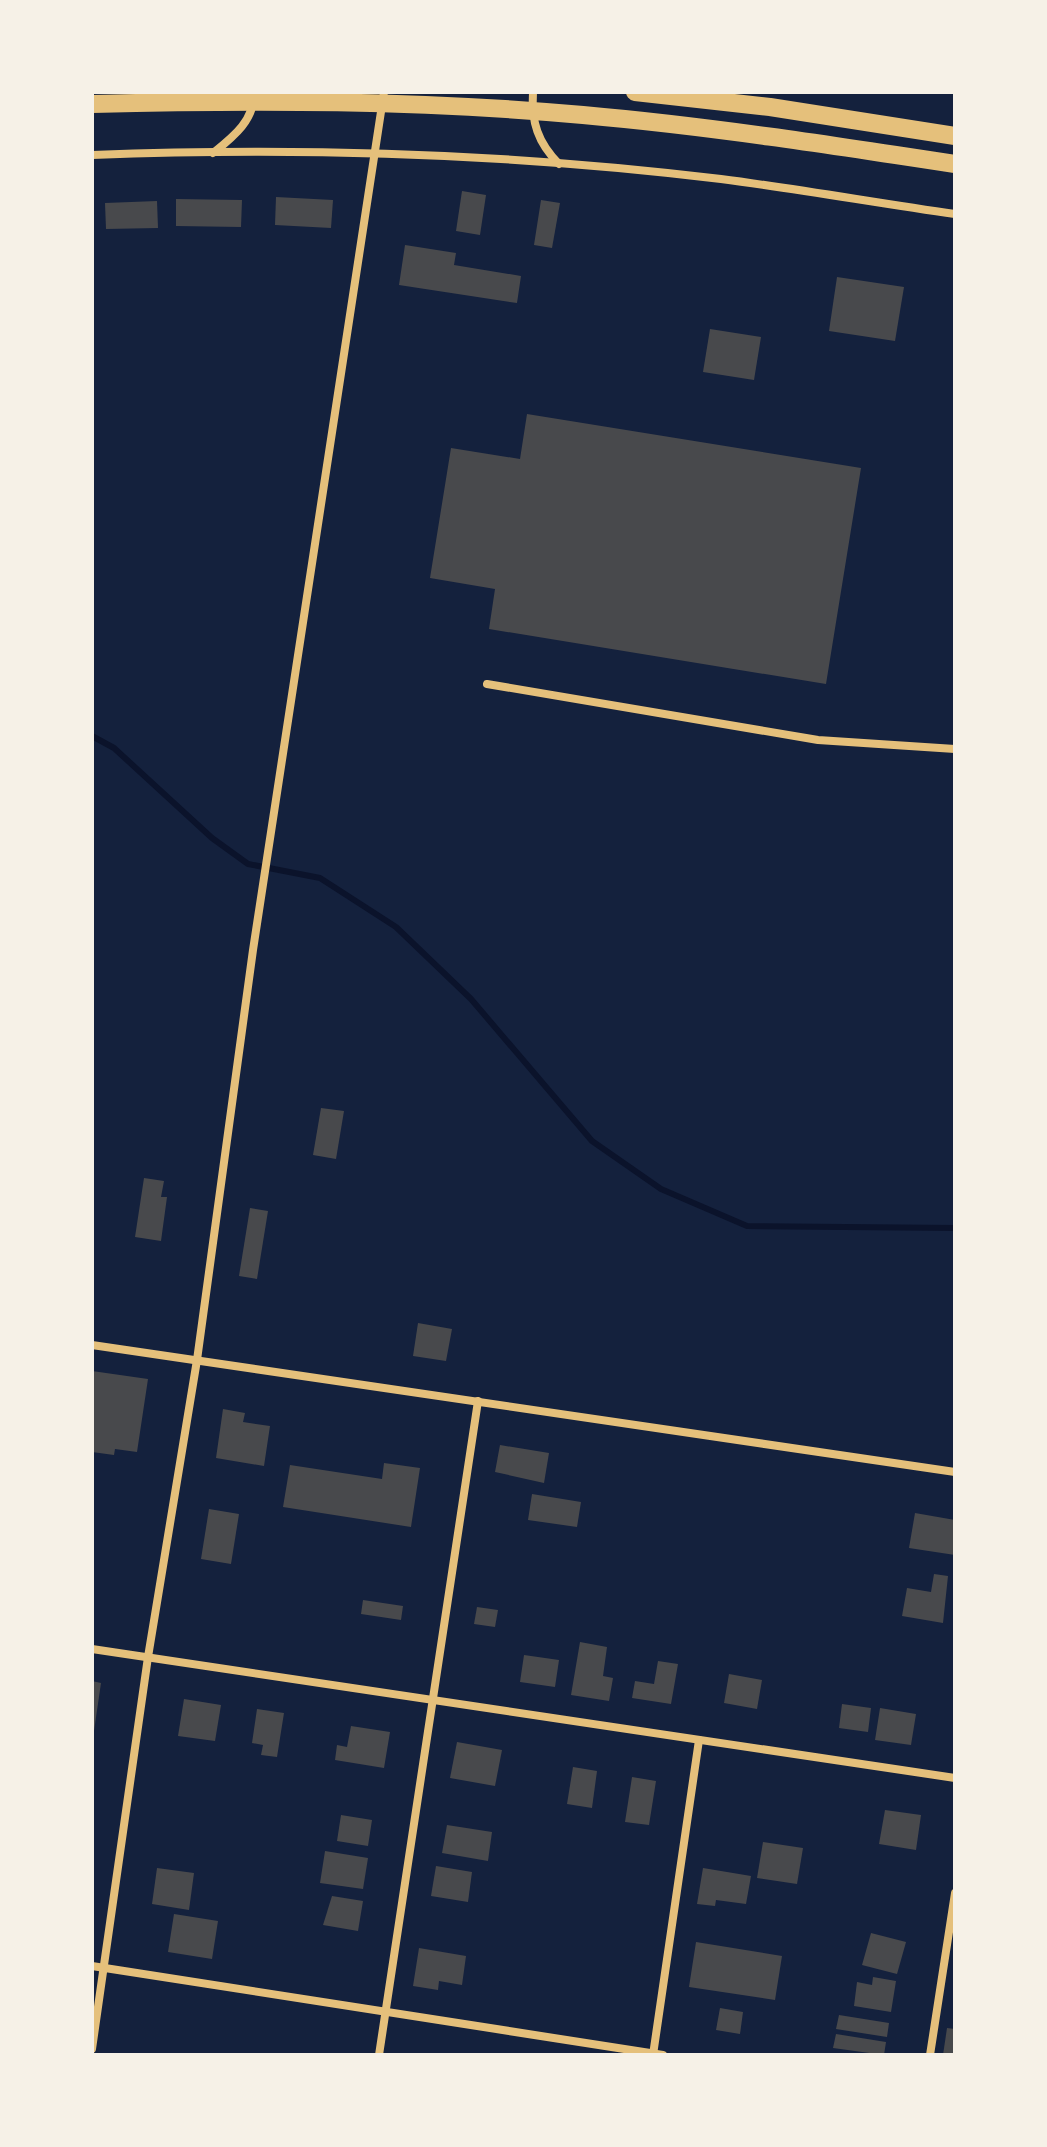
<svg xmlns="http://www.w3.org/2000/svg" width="1047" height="2147" font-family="'Open Sans',sans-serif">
	<rect width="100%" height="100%" fill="#14213d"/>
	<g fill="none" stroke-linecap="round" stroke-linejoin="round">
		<!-- stream -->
		<polyline stroke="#0b132b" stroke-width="6" points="92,736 114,748 212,838 248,864 320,878 396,927 471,999 592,1141 661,1189 747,1226 955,1228"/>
	</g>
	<!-- building -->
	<g fill="#48494c">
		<polygon points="462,191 486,195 480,235 456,231"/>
		<polygon points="276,197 333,200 331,228 275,225"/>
		<polygon points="176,199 242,200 241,227 176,226"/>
		<polygon points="541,200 560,203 552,248 534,245"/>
		<polygon points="157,201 158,228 106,229 105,203"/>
		<polygon points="405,245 456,253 454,265 521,276 517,303 399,285"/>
		<polygon points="837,277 904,287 895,341 829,331"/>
		<polygon points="710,329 761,337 754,380 703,372"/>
		<polygon points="527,414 861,468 826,684 489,629 495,589 430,578 451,448 520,459"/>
		<polygon points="321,1108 344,1111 336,1159 313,1155"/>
		<polygon points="144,1178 164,1181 161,1197 167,1197 161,1241 135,1237"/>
		<polygon points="250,1208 268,1211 257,1279 239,1276"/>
		<polygon points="418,1323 452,1329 446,1361 413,1356"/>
		<polygon points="92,1371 148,1379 137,1452 115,1449 114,1455 92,1452"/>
		<polygon points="223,1409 245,1413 243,1422 270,1426 264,1466 216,1458"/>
		<polygon points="500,1445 549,1453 544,1483 495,1472"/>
		<polygon points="384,1463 420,1468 411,1527 283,1507 290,1465 382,1479"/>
		<polygon points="532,1494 581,1502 577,1527 528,1520"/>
		<polygon points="209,1509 239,1514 231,1564 201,1559"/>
		<polygon points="915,1513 955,1520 955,1555 909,1548"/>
		<polygon points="934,1574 948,1576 943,1623 902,1616 907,1588 931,1592"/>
		<polygon points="363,1600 403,1606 401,1620 361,1614"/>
		<polygon points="477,1607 498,1610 495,1627 474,1624"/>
		<polygon points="580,1642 607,1647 603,1676 613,1678 609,1701 571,1695"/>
		<polygon points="524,1655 559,1660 555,1687 520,1682"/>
		<polygon points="658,1661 678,1664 671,1704 632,1698 635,1681 654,1684"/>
		<polygon points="729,1674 762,1680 757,1709 724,1703"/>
		<polygon points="92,1681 101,1683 94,1731 92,1730"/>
		<polygon points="184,1699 221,1705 215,1741 178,1736"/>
		<polygon points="842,1704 871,1708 868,1732 839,1728"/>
		<polygon points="880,1708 916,1714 911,1745 875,1740"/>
		<polygon points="257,1709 284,1713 277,1757 261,1755 263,1745 252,1743"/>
		<polygon points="351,1726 390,1732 384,1768 335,1760 337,1745 347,1747"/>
		<polygon points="457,1742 502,1750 495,1786 450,1778"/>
		<polygon points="573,1767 597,1771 592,1808 567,1804"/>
		<polygon points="632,1777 656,1781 649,1825 625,1822"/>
		<polygon points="885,1810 921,1815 916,1850 879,1844"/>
		<polygon points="341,1815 372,1820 368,1846 337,1841"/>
		<polygon points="447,1825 492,1832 488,1861 442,1853"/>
		<polygon points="763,1842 803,1848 797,1884 757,1878"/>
		<polygon points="325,1851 368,1858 363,1889 320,1883"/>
		<polygon points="436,1866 472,1872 468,1902 431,1896"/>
		<polygon points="157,1868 194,1873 189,1910 152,1904"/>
		<polygon points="703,1868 751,1876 746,1904 716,1900 715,1906 697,1904"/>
		<polygon points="332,1896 363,1901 358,1931 323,1925"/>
		<polygon points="174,1914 218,1921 212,1959 168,1952"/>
		<polygon points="871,1933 906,1942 897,1974 862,1965"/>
		<polygon points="696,1942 782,1956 775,2000 689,1987"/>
		<polygon points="419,1948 466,1956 462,1985 439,1981 438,1990 413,1986"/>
		<polygon points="873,1977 896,1981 891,2012 854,2006 857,1982 872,1985"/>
		<polygon points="720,2008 743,2012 740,2034 716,2030"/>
		<polygon points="839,2015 889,2023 887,2037 836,2029"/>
		<polygon points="947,2028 955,2029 955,2055 943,2055"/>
		<polygon points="836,2034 886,2042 884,2055 833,2048"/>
	</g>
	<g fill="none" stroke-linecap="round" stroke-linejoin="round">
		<!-- minor -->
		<g stroke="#e5c07b" stroke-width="8">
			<path d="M533,92c-2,30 5,51 26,72"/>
			<path d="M213,153c20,-16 42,-33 41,-61"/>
			<path d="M92,155c207,-8 424,-1 629,24 78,10 156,24 234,35"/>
			<polyline points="487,684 818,740 955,749"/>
			<polyline points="92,1345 955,1472"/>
			<polyline points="92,1649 955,1778"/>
			<polyline points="92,1966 663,2055"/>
			<polyline points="92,2049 148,1657 197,1360 253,950 384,92"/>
			<polyline points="379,2055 478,1401"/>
			<polyline points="653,2055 699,1740"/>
			<polyline points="930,2055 955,1893"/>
		</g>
		<!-- motorway -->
		<g stroke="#e5c07b" stroke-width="18">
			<polyline points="635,92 770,107 955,136"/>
			<path d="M92,104c164,-4 327,-4 491,11 124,11 248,30 372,49"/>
		</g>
	</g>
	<!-- border -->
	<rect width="1047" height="2147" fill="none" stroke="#f6f1e7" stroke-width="188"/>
</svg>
